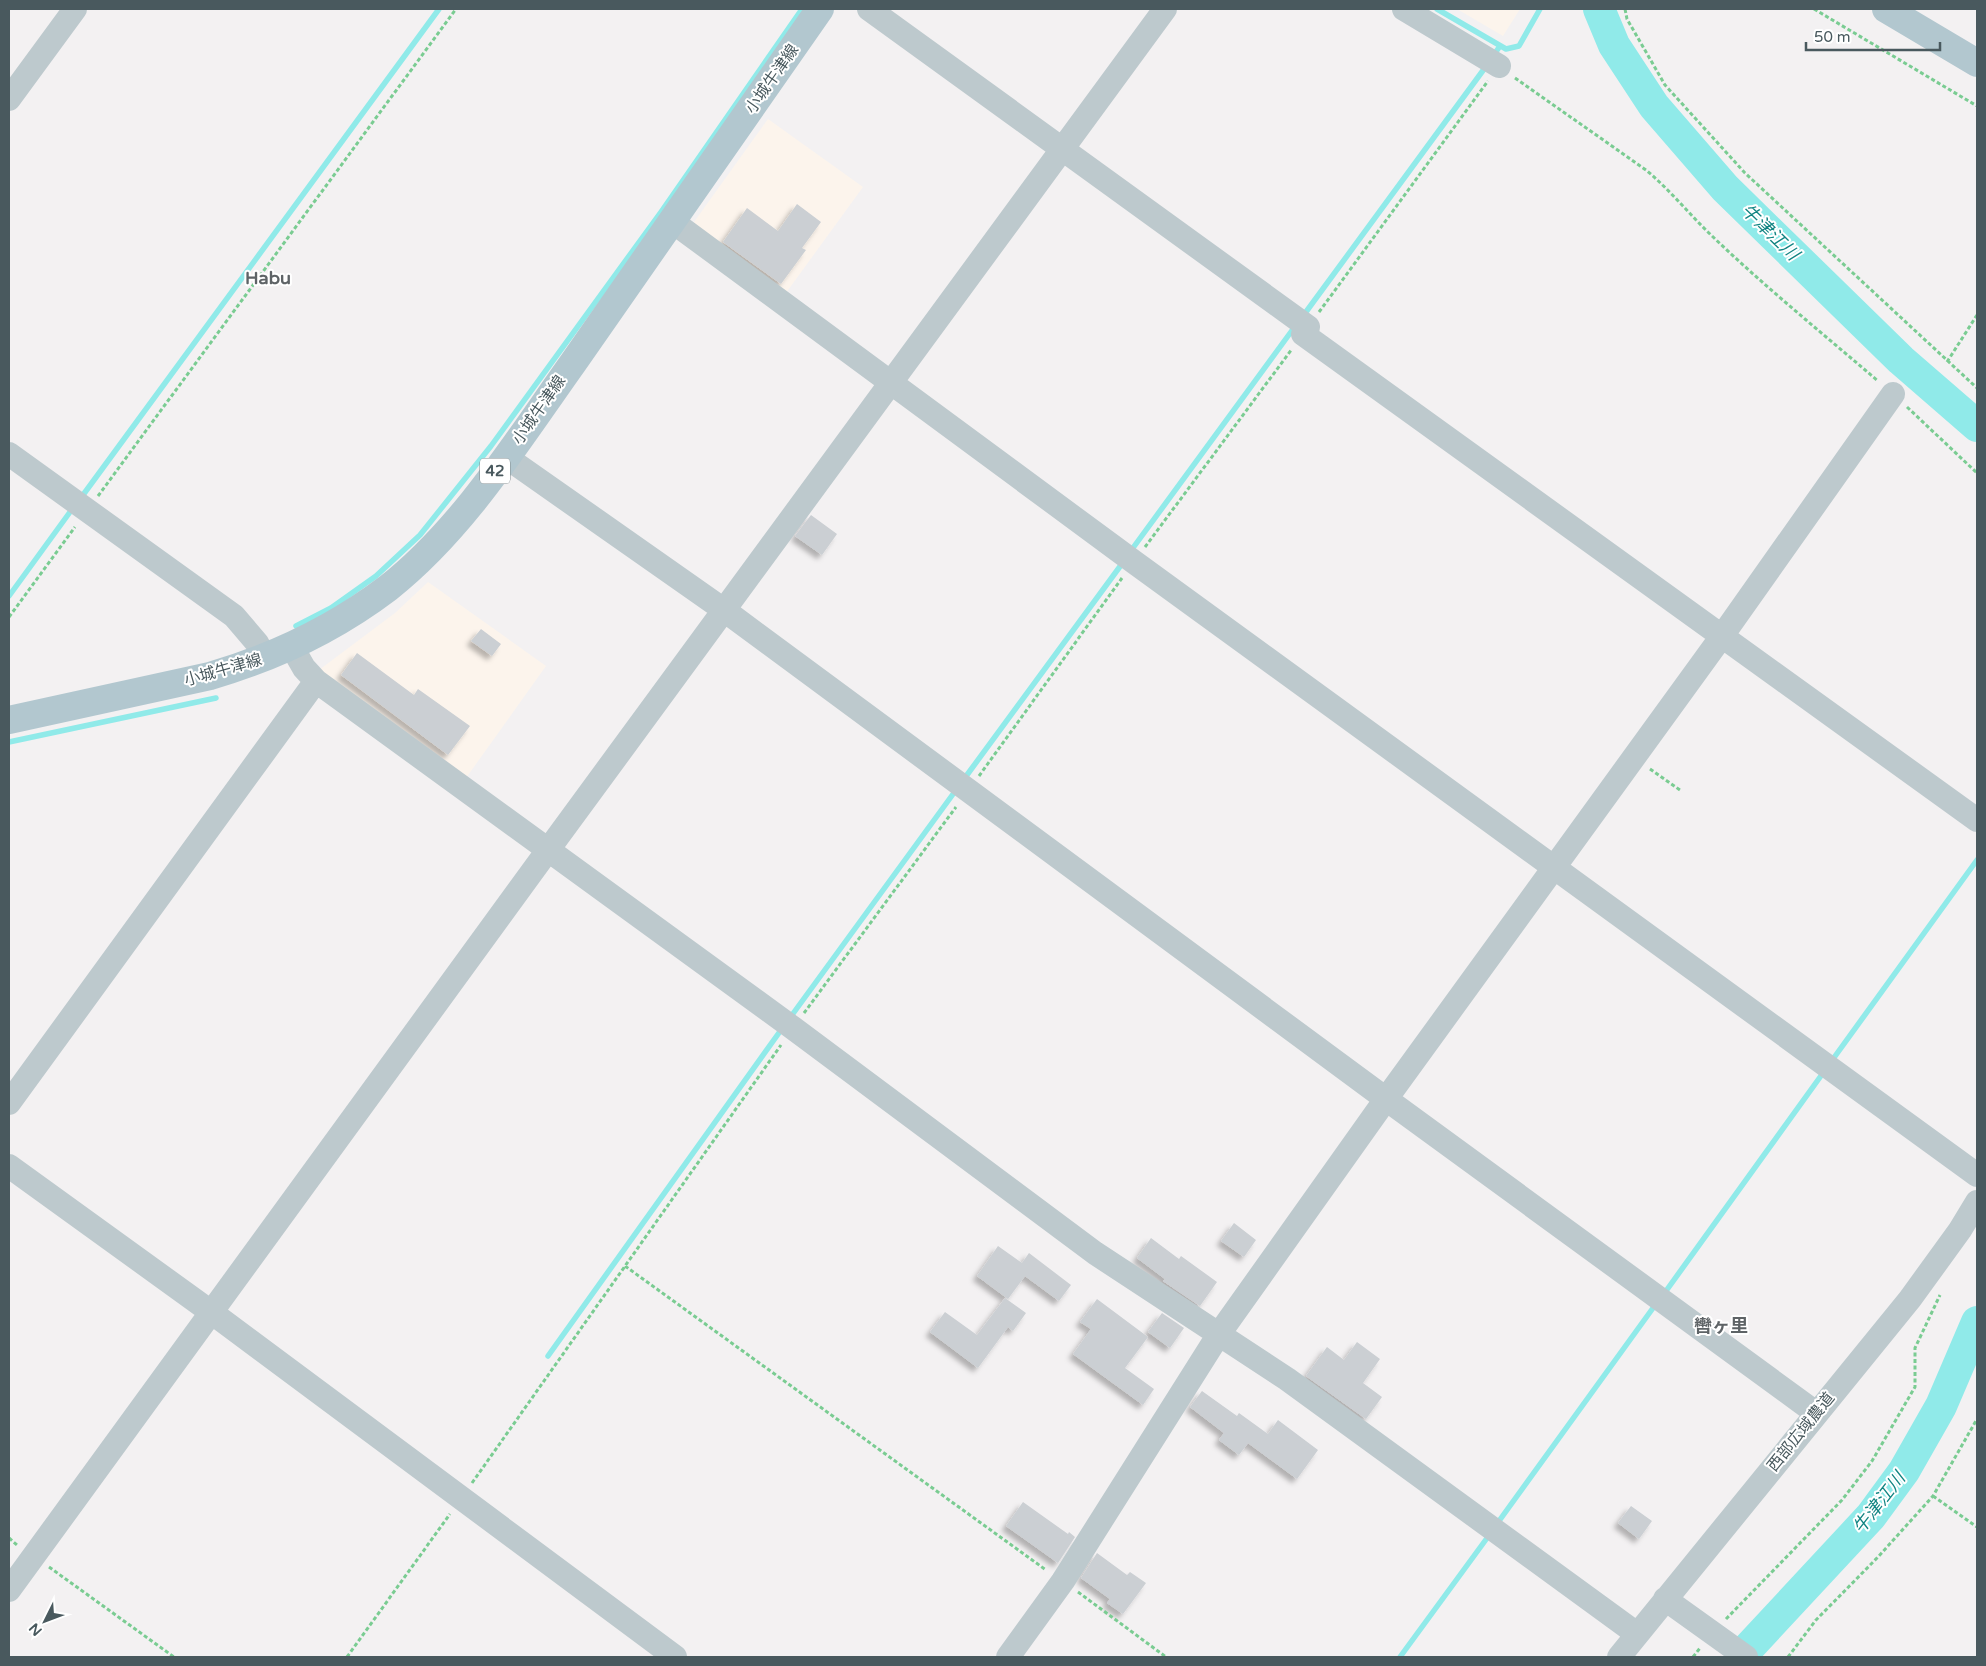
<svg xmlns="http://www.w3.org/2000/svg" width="1986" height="1666" viewBox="0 0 1986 1666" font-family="'Varela Round','Noto Sans JP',sans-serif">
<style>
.commercial{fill:#fcf4ec}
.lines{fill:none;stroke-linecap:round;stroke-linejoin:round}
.stream{stroke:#90eae9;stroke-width:5.5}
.river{stroke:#90eae9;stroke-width:32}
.building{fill:#cbcfd3;filter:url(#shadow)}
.path{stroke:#7acc92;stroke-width:3;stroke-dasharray:4 2.5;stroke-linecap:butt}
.minor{stroke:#bdc9cd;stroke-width:24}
.major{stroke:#b2c7cf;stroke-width:28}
.labels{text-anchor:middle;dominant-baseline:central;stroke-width:4;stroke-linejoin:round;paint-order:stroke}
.shield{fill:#fff;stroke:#808b8e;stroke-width:1}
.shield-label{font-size:15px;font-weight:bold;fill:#49595e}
.street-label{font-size:16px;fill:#49595e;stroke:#fff}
.water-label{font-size:18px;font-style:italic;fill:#118482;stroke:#fff}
.neighbourhood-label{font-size:18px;font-weight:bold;fill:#5e6366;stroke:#fff}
</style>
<defs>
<filter id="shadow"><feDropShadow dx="-4.5" dy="4.5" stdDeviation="2.5" flood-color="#0004"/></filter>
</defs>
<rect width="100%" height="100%" fill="#f3f1f2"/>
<!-- commercial -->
<path class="commercial" d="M1457 9H1520L1503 36Z
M768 119 863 187 783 297 689 229Z
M428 582 546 666 466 778 319 670 395 613Z"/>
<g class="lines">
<!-- stream -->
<path class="stream" d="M1437 9 1506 49 1519 46 1540 9
M1493 56 1500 46
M1303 316 1487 65
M83 495 439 9
M1130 552 1296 325
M9 596 70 512
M296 626 331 608 376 576 420 535 491 446 661 212 802 9
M9 742 216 698
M964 779 1124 561
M792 1015 956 790
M1833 1059 1977 860
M1666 1291 1823 1073
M548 1356 781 1030
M1499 1521 1653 1308
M1400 1657 1490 1534"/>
<!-- river -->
<path class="river" d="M1599 9 1614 45 1654 106 1725 188 1901 360 1977 426
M1740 1657 1871 1516 1904 1471 1941 1406 1977 1322"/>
</g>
<!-- building -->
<path class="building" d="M797 204 821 222 802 248 806 250 781 284 723 242 747 208 778 231Z
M811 515 837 534 822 555 795 536Z
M481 629 501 644 492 656 471 641Z
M357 653 414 695 418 689 470 726 448 755 341 675Z
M1234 1223 1256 1240 1244 1257 1221 1241Z
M1151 1238 1179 1259 1181 1256 1217 1282 1200 1306 1163 1281 1165 1279 1137 1258Z
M998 1246 1022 1263 1029 1253 1071 1285 1059 1301 1025 1276 1008 1299 977 1276Z
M1005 1298 1026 1313 1013 1331 1008 1327 978 1368 930 1332 945 1312 977 1335Z
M1097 1299 1148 1337 1125 1368 1154 1389 1143 1405 1073 1354 1091 1329 1080 1322Z
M1162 1313 1184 1328 1170 1348 1148 1332Z
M1357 1342 1380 1359 1363 1383 1382 1397 1366 1419 1306 1376 1327 1347 1344 1360Z
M1202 1391 1237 1416 1239 1413 1268 1434 1278 1420 1318 1450 1297 1479 1248 1443 1239 1455 1219 1440 1224 1433 1190 1407Z
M1023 1502 1068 1534 1069 1532 1075 1537 1058 1563 1006 1526Z
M1631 1506 1652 1521 1639 1539 1618 1523Z
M1097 1553 1127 1575 1130 1572 1146 1583 1123 1614 1107 1603 1110 1599 1081 1578Z"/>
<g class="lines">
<!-- path -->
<path class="path" d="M1625 9 1627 19 1665 85 1745 173 1977 388
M1814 9 1977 106
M1515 78 1646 170C1670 190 1689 214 1711 235 1764 286 1822 333 1878 381
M1319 312 1488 81
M1947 362 1977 315
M1907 407 1977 473
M98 496 456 9
M1145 547 1292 349
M9 617 75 527
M1650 769 1680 790
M979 776 1122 578
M804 1013 956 807
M625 1266 1046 1570
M472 1483 781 1045
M1933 1496 1977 1527
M9 1538 17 1545
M49 1567 174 1657
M1078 1592 1166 1657
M1726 1619 1842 1500 1872 1461 1915 1387V1348L1940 1295
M347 1657 450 1514
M1693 1657 1700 1648
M1788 1657 1816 1620 1878 1557 1933 1496 1977 1419"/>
<!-- minor -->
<path class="minor" d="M869 9 1308 327
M1404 9 1499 66
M9 99 75 9
M673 222 1134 562 1977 1175
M1303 334 1977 820
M9 454 234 616 257 643 265 658
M506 457 724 610 1386 1099 1816 1413
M292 647 304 668 316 681 793 1028 1095 1253 1287 1379 1637 1634
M9 1103 316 681
M9 1166 211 1312 675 1657
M9 1590 548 850 1165 9
M1665 1599 1746 1657
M1008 1657 1063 1581 1219 1334 1386 1099 1722 636 1893 394
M1619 1657 1910 1299 1960 1230 1977 1202"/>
<!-- major -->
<path class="major" d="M1886 9 1977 63
M9 720 210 676C275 657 334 629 388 588 463 529 518 440 573 363 656 245 738 127 820 9"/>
</g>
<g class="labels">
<!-- shield labels -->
<rect class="shield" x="480" y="458.5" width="30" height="25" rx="4"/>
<g class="shield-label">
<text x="495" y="471">42</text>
</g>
<!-- street labels -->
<g class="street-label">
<text transform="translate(772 79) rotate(-55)">小城牛津線</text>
<text transform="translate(539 410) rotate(-55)">小城牛津線</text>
<text transform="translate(223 670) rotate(-16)">小城牛津線</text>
<text transform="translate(1801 1432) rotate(-51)">西部広域農道</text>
</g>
<!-- water labels -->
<g class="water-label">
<text transform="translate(1770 232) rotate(44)">牛津江川</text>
<text transform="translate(1879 1503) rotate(-52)">牛津江川</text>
</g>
<!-- neighbourhood labels -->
<g class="neighbourhood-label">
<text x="268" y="278">Habu</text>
<text x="1721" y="1326">轡ヶ里</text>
</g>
</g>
<!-- border -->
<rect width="1986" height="1666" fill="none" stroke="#49595e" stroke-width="20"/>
<!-- north arrow -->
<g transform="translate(45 1621) rotate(228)" stroke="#ffffff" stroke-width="4" paint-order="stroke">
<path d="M0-4L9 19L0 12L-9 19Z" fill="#49595e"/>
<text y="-8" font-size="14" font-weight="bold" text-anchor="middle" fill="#49595e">N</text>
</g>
<!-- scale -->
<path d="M1806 42v8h134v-8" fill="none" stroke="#49595e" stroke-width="2.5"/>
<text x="1814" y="42" font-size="15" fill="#49595e" stroke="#ffffff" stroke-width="4" paint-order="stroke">50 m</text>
</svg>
